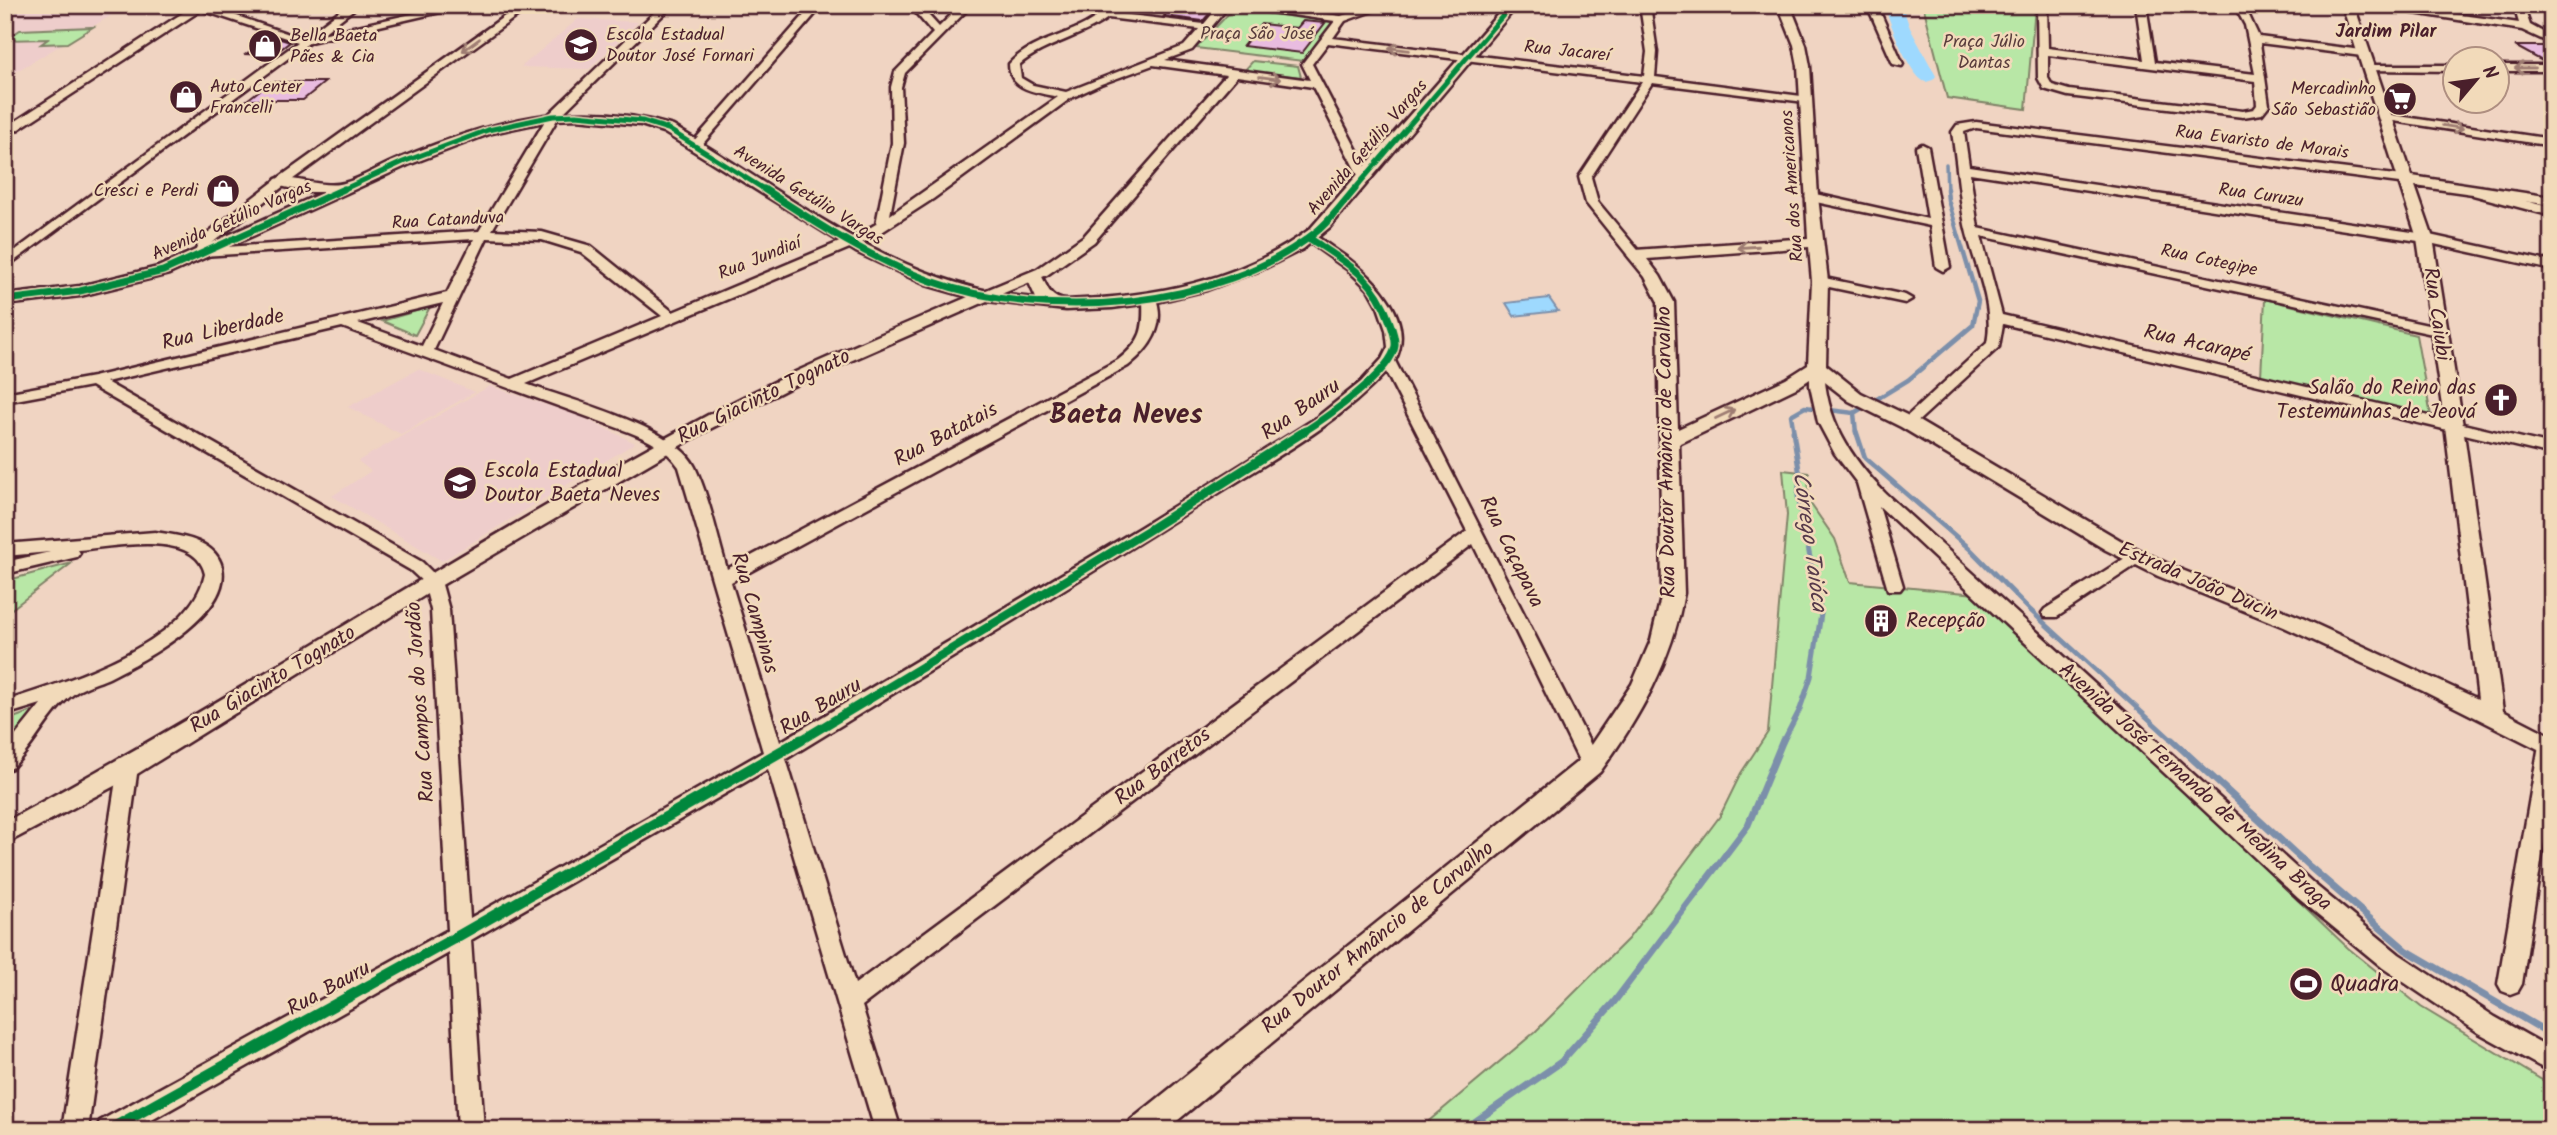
<svg xmlns="http://www.w3.org/2000/svg" width="2557" height="1135" viewBox="0 0 2557 1135" font-family="Kalam,sans-serif">
<style>
.built{fill:#eecdcb}
.green{fill:#b8e7a6;stroke:#818368;stroke-width:2}
.water{fill:#9ed9fe;stroke:#7c8faa;stroke-width:2}
.lines{fill:none;stroke-linecap:round;stroke-linejoin:round}
.stream-far3{stroke:#7c8faa;stroke-width:3.5}
.stream-far2{stroke:#7c8faa;stroke-width:4.5}
.stream-far1{stroke:#7c8faa;stroke-width:5}
.stream{stroke:#7c8faa;stroke-width:7}
.river{fill:#9ed9fe;fill-rule:evenodd}
.building{fill:#e9bce0;stroke:#4a1f2b;stroke-width:2}
.minor-casing{stroke:#4a1f2b;stroke-width:5}
.tertiary-casing{stroke:#4a1f2b;stroke-width:5}
.minor{fill:#f2daba;fill-rule:evenodd}
.tertiary{fill:#f2daba;fill-rule:evenodd}
.cycleway-far3-casing{stroke:#f2daba;stroke-width:8}
.cycleway-far2-casing{stroke:#f2daba;stroke-width:10}
.cycleway-far1-casing{stroke:#f2daba;stroke-width:13}
.cycleway-casing{stroke:#f2daba;stroke-width:16}
.cycleway-far3{stroke:#00873e;stroke-width:5}
.cycleway-far2{stroke:#00873e;stroke-width:7}
.cycleway-far1{stroke:#00873e;stroke-width:9}
.cycleway{stroke:#00873e;stroke-width:11}
.oneway{stroke:#9e7c72}
.labels{text-anchor:middle;dominant-baseline:central;stroke-width:5;stroke-linejoin:round;paint-order:stroke}
.far-park-label{font-size:18px;fill:#5a3d3d;stroke:#f2daba}
.far-poi-label{font-size:18px;fill:#4a1f2b;stroke:#f2daba;text-anchor:start}
.far-street-label{font-size:18px;fill:#4a1f2b;stroke:#f2daba}
.far-neighbourhood-label{font-size:19px;font-weight:bold;fill:#4a1f2b;stroke:#f2daba}
.street-label{font-size:21px;fill:#4a1f2b;stroke:#f2daba}
.poi-label{font-size:21px;fill:#4a1f2b;stroke:#f2daba;text-anchor:start}
.water-label{font-size:23px;font-style:italic;fill:#573b4b;stroke:#f2daba}
.near-poi-label{font-size:24px;fill:#4a1f2b;stroke:#f2daba;text-anchor:start}
.district-label{font-size:28px;font-weight:bold;fill:#4a1f2b;stroke:#f2daba}
</style>
<rect width="100%" height="100%" fill="#f0d4c2"/>
<filter id="ink" filterUnits="userSpaceOnUse"><feTurbulence type="fractalNoise" baseFrequency=".0143" numOctaves="2"/><feDisplacementMap in="SourceGraphic" scale="14" xChannelSelector="R" yChannelSelector="G"/><feConvolveMatrix kernelMatrix="1 2 1 2 8 2 1 2 1" color-interpolation-filters="sRGB"/></filter>
<g filter="url(#ink)">
<!-- built -->
<path class="built" d="M5 5H129L5 78Z
M578 19 638 22 589 69 521 67Z
M418 369 475 392 401 434 348 407Z
M490 386 582 417 635 443 442 561 332 496 371 471 358 461Z"/>
<!-- green -->
<path class="green" d="M1295 5H1377L1340 17 1289 11Z
M1923 5 2035 7 2026 109 1947 98Z
M1233 9 1334 22 1303 61 1196 48Z
M93 27 67 43 41 44 48 39 5 40 20 30Z
M1253 61 1298 66 1301 77 1244 71Z
M2265 299 2416 335 2431 416 2261 376Z
M430 307 415 335 382 321Z
M1783 470 1809 473 1808 500 1835 539 1850 582 1976 594 2348 948 2421 1007 2552 1086V1130H1418L1535 1032 1628 939 1720 816 1741 773 1768 732 1787 515Z
M72 563 13 608 5 614V581Z
M38 709 5 751V721Z"/>
<!-- water -->
<path class="water" d="M1549 298 1558 311 1514 316 1506 303Z"/>
<g class="lines">
<!-- stream-far3 -->
<path class="stream-far3" d="M1946 164 1947 191"/>
<!-- stream-far2 -->
<path class="stream-far2" d="M1854 413 1856 433
M1794 433 1791 415 1805 407 1854 413 1908 380 1973 325 1978 301 1948 200 1947 189"/>
<!-- stream-far1 -->
<path class="stream-far1" d="M1856 431 1865 458 1969 548 2029 609 2174 742
M1783 742 1800 709 1811 677 1821 614 1798 496 1800 476 1793 431"/>
<!-- stream -->
<path class="stream" d="M2172 740 2310 867 2406 950 2552 1035
M1463 1130 1561 1062 1614 1002 1748 825 1783 740"/>
<!-- river -->
<path class="river" d="M1884 5H1902L1910 28 1936 76 1933 80 1926 82C1910 78 1890 22 1884 5Z"/>
</g>
<!-- building -->
<path class="building" d="M1174 5H1201L1215 7 1203 21 1164 16Z
M1303 21 1325 23 1302 53 1243 46 1261 24 1297 28Z
M271 36 290 42 273 55 246 54Z
M2515 46H2552V62H2544Z
M270 82H325L303 100H247Z"/>
<g class="lines">
<!-- minor casing -->
<g class="minor-casing">
<path id="minor" d="M197 5H205L289 34 305 37 347 5H359L322 34 452 5H471L310 42 5 268V258L298 42 198 9Z
M520 5H532L285 185 212 243 210 248 479 231 549 114 662 5H673L558 118 492 230 542 232 591 246 673 312 861 233 876 224 892 143 891 87 895 72 933 33 909 5H919L939 27 961 5H972L905 73 901 87 904 143 890 215 1058 97C1037 92 1009 91 1009 64 1036 34 1083 37 1109 5H1119L1113 13 1204 24 1220 5H1258L1341 16 1374 5H1389L1345 21 1333 38 1644 76 1647 52 1640 5H1650L1657 52 1655 77 1809 97 1810 99 1805 102 1652 83 1591 177 1598 202 1642 255 1635 259 1630 258 1586 203 1579 177 1642 82 1328 43 1312 64 1371 177 1369 180 1359 177 1313 87 1237 76 1094 242 1047 275 989 299H979V293L1037 269 1084 236 1226 75 1153 65 1101 84 1071 98 933 199 871 239 526 384C567 399 677 427 695 467 710 499 717 536 727 569L1118 360C1143 340 1144 330 1143 299L1150 295 1155 296C1167 325 1150 349 1128 366L731 582 780 742 1141 527 1316 418 1361 382 1382 359 1388 347 1386 330 1378 307 1368 289 1348 270 1303 238 1304 235C1315 233 1324 242 1333 248 1368 271 1418 315 1395 361L1601 765 1598 771 1591 773 1584 771 1473 544 862 1006 901 1130H875L768 769 471 940 484 1130H458L449 953 134 1130H96L100 1121 448 930 431 610 424 583 410 570 91 386 5 402V393L93 377 447 293 474 239 202 256 195 252 201 238 277 179ZM1229 6 1335 21 1302 64 1310 80 1165 60 1192 50ZM1108 18 1199 29 1184 46 1066 92 1033 85 1021 78 1019 65C1045 43 1081 38 1108 18ZM487 238 542 240 581 252 662 316 512 379 434 350ZM443 303 422 346 358 323ZM342 327 629 432C649 440 667 449 679 467L763 752 470 918 449 610 441 581 422 562 106 382ZM1386 372 1467 531 855 984 786 759C924 674 1064 591 1201 504 1264 464 1335 428 1386 372Z
M813 5H823L700 147H692V143Z
M1867 5H1877L1903 64 1902 66 1893 64Z
M2037 5H2047L2048 48 2144 60 2136 5H2146L2155 62 2255 74 2245 25 2234 5H2244L2259 37 2362 50 2367 53 2362 56 2260 43 2269 105 2262 114 2243 117 2068 96 2044 89 2038 78ZM2048 55 2255 81 2257 105 2254 109 2243 111 2069 90 2052 85 2048 78Z
M2363 5H2391L2519 23 2514 6 2531 5 2524 8 2530 25 2552 37V44L2522 30Z
M2368 65H2456V71L2364 70 2363 68Z
M2498 65H2552V71H2498Z
M2385 114 2552 139V146L2381 119V115Z
M1976 122 2411 177 2413 180 2407 184 1976 128 1964 132 1969 166 2425 234 2552 262V270L2425 242 1970 173 1978 228 2437 327 2444 331 2437 335 1981 236 2002 315 2552 445V455L2003 324 1999 347 1913 426H1903L1900 423 1903 420 1987 343C1995 303 1973 263 1965 225 1959 194 1957 163 1952 132L1957 125Z
M1922 144 1928 147 1950 267 1943 271 1936 267 1930 226 1811 201 1805 197 1811 193 1928 219 1916 147Z
M2477 188 2552 208V216L2473 195V189Z
M1820 277 1905 295 1912 299 1905 303 1815 284V278Z
M1817 363 1824 367C1825 419 1850 457 1885 493L2314 884 2399 954 2495 1017 2552 1049V1073L2479 1033 2383 968 2298 898 1879 506 1903 586 1900 590H1888L1857 483 1835 454 1818 422 1810 386V367Z
M155 532C179 536 215 539 222 567 232 614 143 661 109 678 98 683 85 686 75 693 52 709 38 739 20 759L12 768 5 770V749L41 704 5 715V701C65 682 190 644 205 574 196 529 111 547 78 550L80 553 77 557 5 574V562L50 552 5 556V544Z
M2136 551 2142 553 2145 557 2142 561 2057 617H2045L2042 613 2045 609Z
M2549 737 2552 738V791L2522 984 2518 991 2510 994 2502 991 2498 984 2539 745 2542 740Z
M128 759 135 761 138 767 88 1130H62L118 767 121 761Z"/>
</g>
<!-- tertiary casing -->
<g class="tertiary-casing">
<path id="tertiary" d="M195 5H209L5 138V128Z
M1506 5H1518L1330 227 1303 249 1261 270 1207 290 1157 302 1112 308 1066 310 987 301 791 387 702 433 440 586 137 774 5 844V822C237 697 457 551 688 426 778 376 874 338 968 297L926 285 856 252 663 132 641 125 576 119 553 120 492 133 408 165 169 274 80 296 5 305V295L80 286 158 267 324 192H306L276 185 274 182 276 179C291 175 324 189 344 183 363 178 380 166 398 159 491 121 573 96 673 126 789 193 897 288 1036 298L1026 276 1034 271 1040 273C1047 285 1049 299 1066 300 1152 297 1240 282 1310 229Z
M1778 5H1790L1806 45 1810 66 1818 197 1828 281 1826 365 1861 393 1915 419 2120 540 2172 566 2300 617 2478 699 2445 426 2417 238 2342 5H2354L2412 176 2552 197V205L2415 186 2433 238 2463 426 2503 711 2552 736V756L2423 691 2284 627 2158 576 2106 550 1901 427 1849 401 1816 375 1798 387 1679 444 1684 593C1672 661 1640 717 1600 772L1166 1130H1127L1131 1120 1582 758 1632 684 1651 640 1662 593 1658 302 1645 277 1627 255 1635 250 1808 238 1798 66 1794 45ZM1809 247 1812 281 1808 365 1786 379 1678 429 1674 302 1660 276 1647 259Z"/>
</g>
<!-- minor -->
<use href="#minor" class="minor"/>
<!-- tertiary -->
<use href="#tertiary" class="tertiary"/>
<!-- cycleway-far3 casing -->
<g class="cycleway-far3-casing">
<path id="cycleway-far3" d="M340 191 403 162 488 130 553 116 576 115 642 121 668 129 767 191
M1353 191 1512 5"/>
</g>
<!-- cycleway-far2 casing -->
<g class="cycleway-far2-casing">
<path id="cycleway-far2" d="M764 189C817 224 871 259 931 281 1045 322 1219 310 1316 232 1331 220 1342 204 1355 189
M5 300 80 291 163 271 344 189
M1302 433C1324 419 1392 372 1395 346 1396 338 1392 328 1389 320 1375 277 1345 262 1309 238"/>
</g>
<!-- cycleway-far1 casing -->
<g class="cycleway-far1-casing">
<path id="cycleway-far1" d="M798 742 1147 531 1305 431"/>
</g>
<!-- cycleway casing -->
<g class="cycleway-casing">
<path id="cycleway" d="M109 1130 460 935 801 740"/>
</g>
<!-- cycleway-far3 -->
<use href="#cycleway-far3" class="cycleway-far3"/>
<!-- cycleway-far2 -->
<use href="#cycleway-far2" class="cycleway-far2"/>
<!-- cycleway-far1 -->
<use href="#cycleway-far1" class="cycleway-far1"/>
<!-- cycleway -->
<use href="#cycleway" class="cycleway"/>
</g>
<!-- one-way arrows -->
<defs><path id="oneway-shaft" d="M-6 0H5M1.5-3L5.5 0L1.5 3" fill="none" stroke-width="1.6" stroke-linecap="round" stroke-linejoin="round" transform="scale(1.75)"/></defs>
<g class="oneway">
<use href="#oneway-shaft" transform="translate(471 45) rotate(144)"/>
<use href="#oneway-shaft" transform="translate(1399 49) rotate(-173)"/>
<use href="#oneway-shaft" transform="translate(2525 68) rotate(180)"/>
<use href="#oneway-shaft" transform="translate(1270 78) rotate(7)"/>
<use href="#oneway-shaft" transform="translate(2453 127) rotate(9)"/>
<use href="#oneway-shaft" transform="translate(1748 247) rotate(176)"/>
<use href="#oneway-shaft" transform="translate(1725 414) rotate(-25)"/>
</g>
</g>
<!-- icons -->
<defs>
<g id="school-disc" transform="scale(1.75)"><circle r="9.5" fill="#4a1f2b" stroke="#f2daba"/><path d="M0-5L7-2L0 1L-7-2ZM-4 1L0 2.5L4 1V4Q0 6-4 4Z" fill="#fff"/></g>
<g id="shop-disc" transform="scale(1.75)"><circle r="9.5" fill="#4a1f2b" stroke="#f2daba"/><path d="M-5-2.5h2.3a2.7 3.5 0 0 1 5.4 0H5L5.5 6h-11ZM-1.5-2.5h3a1.5 2.3 0 0 0-3 0Z" fill="#fff"/></g>
<g id="supermarket-disc" transform="scale(1.75)"><circle r="9.5" fill="#4a1f2b" stroke="#f2daba"/><path d="M-6-5.5h2.5l.6 2H6L4.5 2H-2.5L-4.4-4H-6ZM-1.5 3.2a1.3 1.3 0 1 0 .1 0ZM3 3.2a1.3 1.3 0 1 0 .1 0Z" fill="#fff"/></g>
<g id="church-disc" transform="scale(1.75)"><circle r="9.5" fill="#4a1f2b" stroke="#f2daba"/><path d="M-1.2-6h2.4v3.5h3.3v2.4h-3.3V6h-2.4V-.1h-3.3v-2.4h3.3Z" fill="#fff"/></g>
<g id="building-disc" transform="scale(1.75)"><circle r="9.5" fill="#4a1f2b" stroke="#f2daba"/><path d="M-4-6H4V6H1V3H-1V6H-4ZM-2.5-4.3h1.7v1.8h-1.7ZM.8-4.3h1.7v1.8H.8ZM-2.5-1h1.7V.8h-1.7ZM.8-1h1.7V.8H.8Z" fill="#fff"/></g>
<g id="stadium-disc" transform="scale(1.75)"><circle r="9.5" fill="#4a1f2b" stroke="#f2daba"/><path d="M0-5a6.5 5 0 1 0 0 10a6.5 5 0 1 0 0-10ZM-3.5-1.8h7v3.6h-7Z" fill="#fff"/></g>
</defs>
<g fill-rule="evenodd">
<use href="#school-disc" x="581" y="45"/>
<use href="#shop-disc" x="265" y="46"/>
<use href="#shop-disc" x="186" y="97"/>
<use href="#supermarket-disc" x="2400" y="99"/>
<use href="#shop-disc" x="223" y="191"/>
<use href="#church-disc" x="2501" y="400"/>
<use href="#school-disc" x="460" y="483"/>
<use href="#building-disc" x="1881" y="621"/>
<use href="#stadium-disc" x="2306" y="984"/>
</g>
<g class="labels">
<!-- far-park labels -->
<g class="far-park-label">
<text x="1257" y="34">Praça São José</text>
<text x="1984" y="42">Praça Júlio<tspan x="1984" dy="21">Dantas</tspan></text>
</g>
<!-- far-poi labels -->
<g class="far-poi-label">
<text x="606" y="35">Escola Estadual<tspan x="606" dy="21">Doutor José Fornari</tspan></text>
<text x="290" y="36">Bella Baeta<tspan x="290" dy="21">Pães &amp; Cia</tspan></text>
<text x="210" y="87">Auto Center<tspan x="210" dy="21">Francelli</tspan></text>
<text x="2376" y="89" text-anchor="end">Mercadinho<tspan x="2376" dy="21">São Sebastião</tspan></text>
<text x="198" y="191" text-anchor="end">Cresci e Perdi</text>
</g>
<!-- far-street labels -->
<g class="far-street-label">
<text transform="translate(1567 52) rotate(6)">Rua Jacareí</text>
<text transform="translate(2262 143) rotate(7)">Rua Evaristo de Morais</text>
<text transform="translate(1368 148) rotate(-49)">Avenida Getúlio Vargas</text>
<text transform="translate(1793 186) rotate(-94)">Rua dos Americanos</text>
<text transform="translate(808 196) rotate(32)">Avenida Getúlio Vargas</text>
<text transform="translate(2261 196) rotate(8)">Rua Curuzu</text>
<text transform="translate(232 221) rotate(-24)">Avenida Getúlio Vargas</text>
<text transform="translate(448 221) rotate(-3)">Rua Catanduva</text>
<text transform="translate(760 259) rotate(-22)">Rua Jundiaí</text>
<text transform="translate(2209 261) rotate(12)">Rua Cotegipe</text>
</g>
<!-- far-neighbourhood labels -->
<g class="far-neighbourhood-label">
<text x="2386" y="32">Jardim Pilar</text>
</g>
<!-- street labels -->
<g class="street-label">
<text transform="translate(2436 314) rotate(82)">Rua Caiubi</text>
<text transform="translate(223 330) rotate(-13)">Rua Liberdade</text>
<text transform="translate(2197 344) rotate(13)">Rua Acarapé</text>
<text transform="translate(764 397) rotate(-26)">Rua Giacinto Tognato</text>
<text transform="translate(1301 410) rotate(-35)">Rua Bauru</text>
<text transform="translate(946 435) rotate(-28)">Rua Batatais</text>
<text transform="translate(1667 452) rotate(-91)">Rua Doutor Amâncio de Carvalho</text>
<text transform="translate(1511 552) rotate(64)">Rua Caçapava</text>
<text transform="translate(2198 582) rotate(23)">Estrada João Ducin</text>
<text transform="translate(754 613) rotate(74)">Rua Campinas</text>
<text transform="translate(273 680) rotate(-31)">Rua Giacinto Tognato</text>
<text transform="translate(421 702) rotate(-94)">Rua Campos do Jordão</text>
<text transform="translate(821 707) rotate(-31)">Rua Bauru</text>
<text transform="translate(1163 767) rotate(-37)">Rua Barretos</text>
<text transform="translate(2195 787) rotate(42)">Avenida José Fernando de Medina Braga</text>
<text transform="translate(1378 938) rotate(-39)">Rua Doutor Amâncio de Carvalho</text>
<text transform="translate(329 989) rotate(-29)">Rua Bauru</text>
</g>
<!-- poi labels -->
<g class="poi-label">
<text x="2476" y="388" text-anchor="end">Salão do Reino das<tspan x="2476" dy="24">Testemunhas de Jeová</tspan></text>
<text x="484" y="471">Escola Estadual<tspan x="484" dy="24">Doutor Baeta Neves</tspan></text>
<text x="1906" y="621">Recepção</text>
</g>
<!-- water labels -->
<g class="water-label">
<text transform="translate(1809 542) rotate(82)">Córrego Taióca</text>
</g>
<!-- near-poi labels -->
<g class="near-poi-label">
<text x="2330" y="984">Quadra</text>
</g>
<!-- district labels -->
<g class="district-label">
<text x="1126" y="415">Baeta Neves</text>
</g>
</g>
<!-- margin -->
<rect width="2557" height="1135" fill="none" stroke="#f2daba" stroke-width="28"/>
<rect x="14" y="14" width="2529" height="1107" fill="none" stroke="#4a1f2b" stroke-width="2.5" filter="url(#ink)"/>
<!-- north arrow -->
<g transform="translate(2476 80) rotate(61)"><circle r="33" fill="#f2daba" stroke="#af8f81" stroke-width="2"/>
<path d="M0-5L12 26L0 18L-12 26Z" fill="#4a1f2b"/>
<text y="-10" font-size="19" font-weight="bold" text-anchor="middle" fill="#4a1f2b">N</text>
</g>
</svg>
